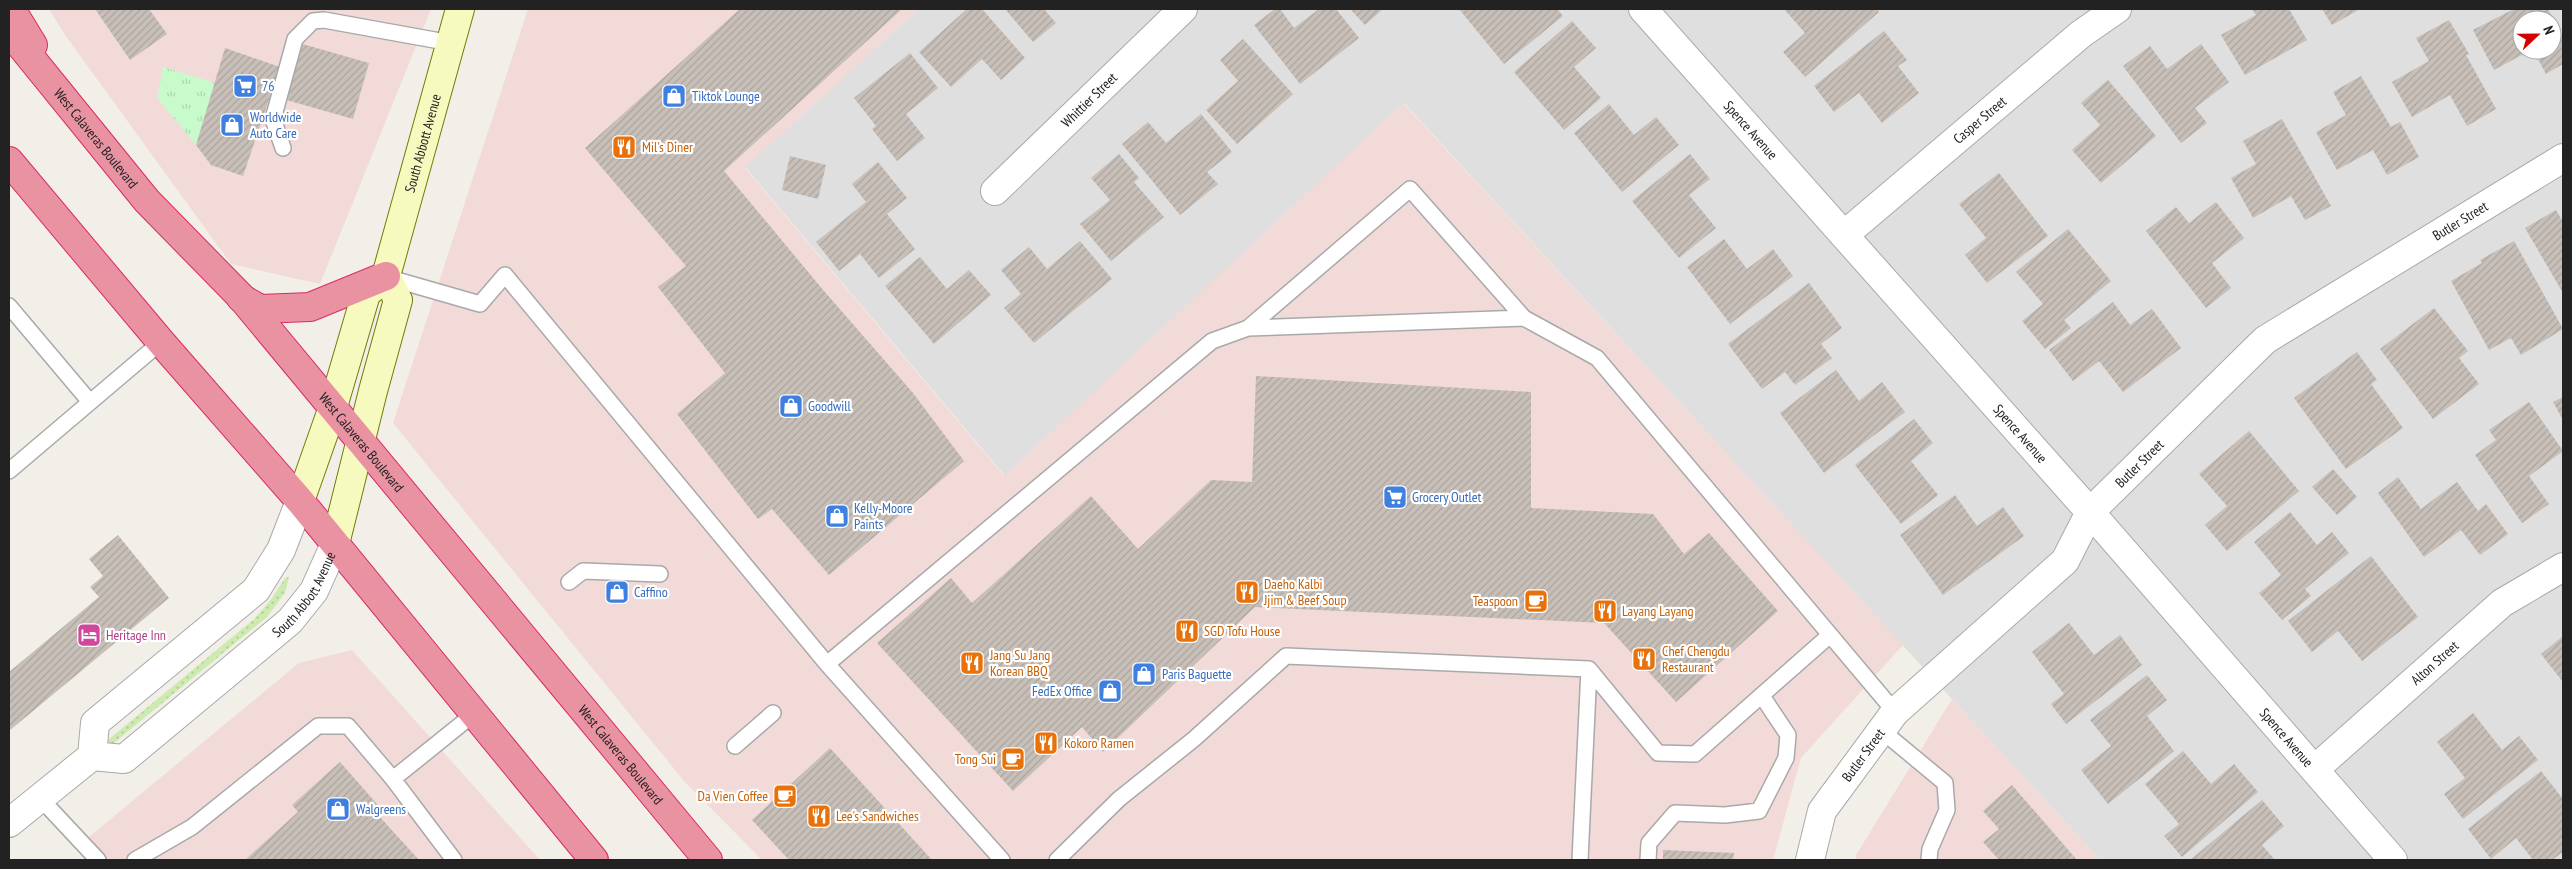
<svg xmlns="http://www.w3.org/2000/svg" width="2572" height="869" viewBox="0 0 2572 869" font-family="'PT Sans Narrow',sans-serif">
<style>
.residential{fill:#e0dfdf;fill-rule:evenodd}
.commercial{fill:#f2dad9}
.grass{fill:url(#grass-dots)}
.park{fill:url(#park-tufts)}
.building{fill:url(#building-hatch)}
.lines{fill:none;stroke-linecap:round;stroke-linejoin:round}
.lane-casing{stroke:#a9a9a9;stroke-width:18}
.street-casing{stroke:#a9a9a9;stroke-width:30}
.secondary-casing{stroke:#707d05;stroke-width:30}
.highway-casing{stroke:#dc2a67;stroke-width:30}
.lane{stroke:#fff;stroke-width:15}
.street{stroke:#fff;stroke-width:28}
.secondary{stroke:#f7fabf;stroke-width:28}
.highway{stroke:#e892a2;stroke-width:28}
.labels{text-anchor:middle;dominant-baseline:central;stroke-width:4.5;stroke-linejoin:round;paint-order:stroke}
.shop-label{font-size:14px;fill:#366cbe;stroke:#fff;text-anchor:start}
.street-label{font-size:14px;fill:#222;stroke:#fff}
.food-label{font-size:14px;fill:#c56008;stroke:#fff;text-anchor:start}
.hotel-label{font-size:14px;fill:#b23c85;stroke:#fff;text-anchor:start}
</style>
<defs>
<pattern id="grass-dots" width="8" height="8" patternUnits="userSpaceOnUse" patternTransform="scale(1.25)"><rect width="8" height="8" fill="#cdebb0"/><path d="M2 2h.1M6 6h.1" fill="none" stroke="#b0c997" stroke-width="1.8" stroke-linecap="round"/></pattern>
<pattern id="park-tufts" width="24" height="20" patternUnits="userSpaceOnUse" patternTransform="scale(1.25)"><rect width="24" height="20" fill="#c8facc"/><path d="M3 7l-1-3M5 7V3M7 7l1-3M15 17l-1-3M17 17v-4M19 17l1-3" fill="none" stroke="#acd6af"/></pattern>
<pattern id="building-hatch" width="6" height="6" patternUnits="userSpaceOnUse" patternTransform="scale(1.25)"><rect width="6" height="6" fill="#c7bfb8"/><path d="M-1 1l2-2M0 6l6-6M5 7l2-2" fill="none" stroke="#aba49e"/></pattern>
</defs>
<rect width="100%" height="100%" fill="#f2efe9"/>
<!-- residential -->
<path class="residential" d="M918 9H2563V860H2100L1404 103 1005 476 745 167ZM2522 20H2552V50H2522Z"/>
<!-- commercial -->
<path class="commercial" d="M49 9H431L320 284 231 264 65 35Z
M528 9H918L745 168 1004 476 1403 103 1903 645 1801 758 1773 860H762L684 781 393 423Z
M352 650 540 860H90L78 846 299 663Z
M1952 699 2100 860H1856V855Z"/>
<!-- grass -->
<path class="grass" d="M289 577 285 593 267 617 109 747 103 744 254 619 270 601 285 578Z"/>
<!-- park -->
<path class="park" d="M163 67 215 83 196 145 157 98Z"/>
<!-- building -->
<path class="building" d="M95 9H149L167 34 130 60Z
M740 9H902L724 171 824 291 913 393 964 461 829 575 772 509 758 519 677 414 725 373 658 287 686 266 585 148Z
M967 9H982L1025 58 1001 80 982 59 951 87 919 52Z
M1005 9H1044L1056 23 1033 42Z
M1275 9H1280L1294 28 1319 9H1336L1359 38 1300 84 1254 25Z
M1350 9H1383L1365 25Z
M1459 9H1557L1563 16 1504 64Z
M1784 9H1877L1879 12 1805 77 1783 52 1805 33Z
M2252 9H2289L2307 40 2245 75 2221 35 2256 15Z
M2322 9H2360L2332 25Z
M2514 9H2548L2563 38V64L2546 74 2533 50H2552V20H2522V50H2531L2494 70 2473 30Z
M2449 20 2469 54 2466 55 2496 109 2467 126 2450 95 2412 117 2392 82 2429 61 2416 38Z
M1572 21 1596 48 1574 67 1601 98 1564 130 1514 72Z
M1884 31 1907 60 1898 66 1919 93 1882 123 1859 93 1834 112 1814 86Z
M1243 39 1293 94 1237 144 1206 110 1238 81 1220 60Z
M299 43 369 63 353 119 283 99Z
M2201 44 2229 82 2195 108 2207 123 2181 143 2123 66 2150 46 2167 69Z
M225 48 280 67 243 176 211 165 196 145Z
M910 53 938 88 906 114 925 138 897 161 872 129 876 126 854 98Z
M2361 76 2391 127 2400 122 2419 157 2387 175 2373 150 2337 170 2316 132 2346 115 2333 92Z
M2108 80 2156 136 2101 183 2072 150 2100 125 2081 103Z
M1609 104 1634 135 1656 117 1679 145 1622 192 1574 133Z
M1201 114 1232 152 1207 172 1218 184 1180 215 1122 144 1148 122 1166 143Z
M2282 119 2331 206 2305 220 2291 196 2253 218 2231 178 2256 164 2243 141Z
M1119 154 1139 178 1134 182 1164 217 1111 261 1080 224 1110 200 1091 178Z
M1690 154 1710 179 1689 195 1716 228 1679 258 1632 201Z
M790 156 826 165 818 199 782 190Z
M878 162 907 198 887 214 915 249 879 278 860 254 839 271 816 242 866 202 852 184Z
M1999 173 2048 236 1987 283 1965 255 1986 238 1959 204Z
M2216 202 2244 238 2212 263 2231 288 2206 308 2146 231 2176 207 2189 223Z
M2556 210 2563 222V293L2525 228Z
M2068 229 2111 281 2064 320 2071 328 2045 349 2022 321 2043 304 2016 272Z
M1724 239 1747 269 1773 249 1793 276 1730 324 1687 267Z
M1080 241 1112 279 1034 343 1004 308 1021 294 1001 270 1029 247 1047 269Z
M2514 241 2563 329 2521 355 2511 338 2489 350 2451 281 2482 263 2480 260Z
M920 257 947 289 969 270 991 295 934 344 885 286Z
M1809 283 1842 328 1821 344 1832 358 1795 385 1785 372 1762 389 1728 344Z
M2113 302 2130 325 2152 309 2181 348 2123 392 2099 361 2073 381 2049 350Z
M2434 308 2468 351 2459 358 2479 384 2433 419 2380 349Z
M2357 352 2377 380 2371 384 2403 428 2346 469 2294 398Z
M1836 370 1859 401 1882 382 1905 412 1824 473 1780 413Z
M1256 376 1531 392V508L1653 514 1684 554 1709 533 1778 611 1676 702 1604 623 1255 607 1103 752 1082 727 1013 791 877 643 951 578 972 603 1091 496 1138 549 1211 480 1252 482Z
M2563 397V420L2553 402Z
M2529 402 2563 451 2529 476 2549 504 2522 523 2475 455 2496 440 2489 430Z
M1914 419 1933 443 1911 461 1938 495 1901 524 1855 465Z
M2249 431 2299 491 2227 551 2205 525 2227 506 2199 474Z
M2333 469 2357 497 2337 515 2312 487Z
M2398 477 2421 509 2457 482 2478 511 2486 504 2508 534 2480 555 2461 530 2424 557 2378 493Z
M1955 495 1977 526 2003 507 2024 536 1943 595 1900 535Z
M2290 512 2317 545 2332 532 2349 553 2305 589 2311 596 2282 620 2259 593 2281 575 2254 542Z
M118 535 169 598 9 731V672L99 597 90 587 103 576 89 559Z
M2371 556 2418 617 2362 661 2338 631 2312 652 2288 621Z
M607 582 628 583 627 602 606 600Z
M2069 623 2094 655 2120 635 2142 665 2066 724 2051 704 2064 694 2032 652Z
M2563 636V682L2541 654Z
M2147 675 2167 700 2147 716 2174 751 2108 804 2081 770 2111 746 2090 720Z
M2473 713 2502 750 2519 736 2538 760 2463 819 2444 794 2465 778 2437 742Z
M830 748 932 860H789L752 820Z
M2183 751 2211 784 2234 764 2258 792 2182 857 2164 836 2179 824 2145 784Z
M340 762 384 812 379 816 419 860H245L298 812 292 805Z
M2541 771 2563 799V852L2552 860H2533L2516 838 2491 859 2468 829Z
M2012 785 2077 860H1999L1983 842 1999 829 1983 811Z
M2262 800 2284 826 2262 845 2275 860H2190Z
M1663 850 1734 853 1733 860H1663Z"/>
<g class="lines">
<!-- lane casing -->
<g class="lane-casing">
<path id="lane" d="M283 148 273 119 295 39 313 21 324 20 451 43
M386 277 480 304 505 275 827 664 1002 860
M9 306 90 402
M1248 328 1524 318
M9 471 161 342
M569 582 583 571 660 574
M827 664 1212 341 1248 328 1410 189 1524 318 1597 358 1895 712
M1881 730 1945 783 1947 810 1930 849 1929 860
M735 746 773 713
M393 779 475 713
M40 798 98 860
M135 860 192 827 318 726H348L393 779 454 860
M1057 860 1119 799 1194 739 1286 656 1589 669 1658 753 1695 754 1830 635
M1580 860 1589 669
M1648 860 1649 843 1675 813 1725 815 1759 811 1786 758 1788 735 1762 696"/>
</g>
<!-- street casing -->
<g class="street-casing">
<g id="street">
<path id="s1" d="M1643 9 2090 512 2393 860"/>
<path id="s2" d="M995 191 1183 9"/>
<path id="s3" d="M1844 235 2081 34 2117 9"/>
<path id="s4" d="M92 756 124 759 290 621 314 591 335 544"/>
<path id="s5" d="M2315 769 2502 603 2563 567"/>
<path d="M9 823 92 756 95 723 256 590 281 550 300 501"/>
<path id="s6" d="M1810 860 1822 811 1895 712 2065 561 2090 512 2265 340 2563 158"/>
</g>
</g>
<!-- secondary casing -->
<g class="secondary-casing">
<g id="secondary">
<path id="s7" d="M300 501 332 410 366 294 386 276 460 9"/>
<path d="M335 544 373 391 398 300 386 276"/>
</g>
</g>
<!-- highway casing -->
<g class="highway-casing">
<g id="highway">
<path d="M11 9 33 45"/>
<path id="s8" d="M9 31 147 201 241 297 708 860"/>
<path d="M9 161 161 342 300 501 594 860"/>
<path d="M241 298 260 309 310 307 386 276"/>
</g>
</g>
<!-- lane -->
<use href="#lane" class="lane"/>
<!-- street -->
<use href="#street" class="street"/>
<!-- secondary -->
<use href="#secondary" class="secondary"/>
<!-- highway -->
<use href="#highway" class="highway"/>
</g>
<!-- icons -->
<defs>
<g id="supermarket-square" transform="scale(1.25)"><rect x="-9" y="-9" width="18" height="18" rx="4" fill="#3f7fe0" stroke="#fff"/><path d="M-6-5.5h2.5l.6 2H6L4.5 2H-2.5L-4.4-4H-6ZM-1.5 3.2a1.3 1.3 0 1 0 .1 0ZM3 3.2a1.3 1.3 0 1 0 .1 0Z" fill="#fff"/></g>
<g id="shop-square" transform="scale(1.25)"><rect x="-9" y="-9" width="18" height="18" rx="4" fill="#3f7fe0" stroke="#fff"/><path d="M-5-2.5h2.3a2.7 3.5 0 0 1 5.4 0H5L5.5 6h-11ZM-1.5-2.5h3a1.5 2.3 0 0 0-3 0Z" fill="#fff"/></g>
<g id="restaurant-square" transform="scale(1.25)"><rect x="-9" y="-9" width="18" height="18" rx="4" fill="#e8710a" stroke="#fff"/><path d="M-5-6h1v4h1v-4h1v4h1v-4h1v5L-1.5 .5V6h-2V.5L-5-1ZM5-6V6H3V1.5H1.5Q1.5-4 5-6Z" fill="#fff"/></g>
<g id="cafe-square" transform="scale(1.25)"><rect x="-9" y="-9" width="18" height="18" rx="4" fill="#e8710a" stroke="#fff"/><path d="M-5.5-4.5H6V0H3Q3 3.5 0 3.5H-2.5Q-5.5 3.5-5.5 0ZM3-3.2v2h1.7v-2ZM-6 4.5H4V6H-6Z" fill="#fff"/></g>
<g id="hotel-square" transform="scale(1.25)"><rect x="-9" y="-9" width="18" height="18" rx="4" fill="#d1479c" stroke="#fff"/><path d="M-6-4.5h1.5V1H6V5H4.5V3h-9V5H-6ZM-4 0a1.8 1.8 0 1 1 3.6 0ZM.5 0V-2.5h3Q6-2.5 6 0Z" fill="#fff"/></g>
</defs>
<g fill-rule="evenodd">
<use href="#supermarket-square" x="245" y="86"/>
<use href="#shop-square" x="674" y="96"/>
<use href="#shop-square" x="232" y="125"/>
<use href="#restaurant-square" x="624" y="147"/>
<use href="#shop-square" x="791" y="406"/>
<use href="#supermarket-square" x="1395" y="497"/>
<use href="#shop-square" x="837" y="516"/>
<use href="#shop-square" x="617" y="592"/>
<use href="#restaurant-square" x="1247" y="592"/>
<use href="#cafe-square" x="1536" y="601"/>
<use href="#restaurant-square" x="1605" y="611"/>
<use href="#restaurant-square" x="1187" y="631"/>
<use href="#hotel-square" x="89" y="635"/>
<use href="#restaurant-square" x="1644" y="659"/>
<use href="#restaurant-square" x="972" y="663"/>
<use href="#shop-square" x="1144" y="674"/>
<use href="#shop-square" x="1110" y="691"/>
<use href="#restaurant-square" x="1046" y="743"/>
<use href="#cafe-square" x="1013" y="759"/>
<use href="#cafe-square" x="785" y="796"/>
<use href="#shop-square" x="338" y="809"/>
<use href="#restaurant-square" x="819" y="816"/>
</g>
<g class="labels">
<!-- shop labels -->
<g class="shop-label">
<text x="262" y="86">76</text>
<text x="692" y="96">Tiktok Lounge</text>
<text x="250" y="117">Worldwide<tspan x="250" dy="16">Auto Care</tspan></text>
<text x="808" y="406">Goodwill</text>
<text x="1412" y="497">Grocery Outlet</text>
<text x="854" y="508">Kelly-Moore<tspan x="854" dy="16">Paints</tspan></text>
<text x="634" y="592">Caffino</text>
<text x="1162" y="674">Paris Baguette</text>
<text x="1092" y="691" text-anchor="end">FedEx Office</text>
<text x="356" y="809">Walgreens</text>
</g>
<!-- street labels -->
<g class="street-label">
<text stroke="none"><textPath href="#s2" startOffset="131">Whittier Street</textPath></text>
<text stroke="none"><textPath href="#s3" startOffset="178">Casper Street</textPath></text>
<text stroke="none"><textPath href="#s1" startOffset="162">Spence Avenue</textPath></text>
<text stroke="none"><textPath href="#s8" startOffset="138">West Calaveras Boulevard</textPath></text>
<text stroke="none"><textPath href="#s7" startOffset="382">South Abbott Avenue</textPath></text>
<text stroke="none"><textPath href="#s6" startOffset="930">Butler Street</textPath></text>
<text stroke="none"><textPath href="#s1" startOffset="568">Spence Avenue</textPath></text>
<text stroke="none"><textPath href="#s8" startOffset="542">West Calaveras Boulevard</textPath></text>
<text stroke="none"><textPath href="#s6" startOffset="525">Butler Street</textPath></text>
<text stroke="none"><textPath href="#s4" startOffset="278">South Abbott Avenue</textPath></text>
<text stroke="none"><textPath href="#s5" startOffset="160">Alton Street</textPath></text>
<text stroke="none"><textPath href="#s1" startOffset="972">Spence Avenue</textPath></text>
<text stroke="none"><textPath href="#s8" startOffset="948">West Calaveras Boulevard</textPath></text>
<text stroke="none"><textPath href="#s6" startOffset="120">Butler Street</textPath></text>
</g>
<!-- food labels -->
<g class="food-label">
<text x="642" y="147">Mil's Diner</text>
<text x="1264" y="584">Daeho Kalbi<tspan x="1264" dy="16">Jjim &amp; Beef Soup</tspan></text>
<text x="1518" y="601" text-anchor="end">Teaspoon</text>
<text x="1622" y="611">Layang Layang</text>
<text x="1204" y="631">SGD Tofu House</text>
<text x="1662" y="651">Chef Chengdu<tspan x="1662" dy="16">Restaurant</tspan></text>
<text x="990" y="655">Jang Su Jang<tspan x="990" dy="16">Korean BBQ</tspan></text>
<text x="1064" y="743">Kokoro Ramen</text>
<text x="996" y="759" text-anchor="end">Tong Sui</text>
<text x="768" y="796" text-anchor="end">Da Vien Coffee</text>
<text x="836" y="816">Lee's Sandwiches</text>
</g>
<!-- hotel labels -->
<g class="hotel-label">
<text x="106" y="635">Heritage Inn</text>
</g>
</g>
<!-- border -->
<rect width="2572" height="869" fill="none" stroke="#222222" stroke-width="20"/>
<!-- north arrow -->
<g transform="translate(2537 35) rotate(68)"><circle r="24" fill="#ffffff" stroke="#a7a7a7"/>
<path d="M0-4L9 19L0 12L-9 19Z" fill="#d40000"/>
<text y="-8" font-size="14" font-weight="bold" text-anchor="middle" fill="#222222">N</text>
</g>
</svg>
